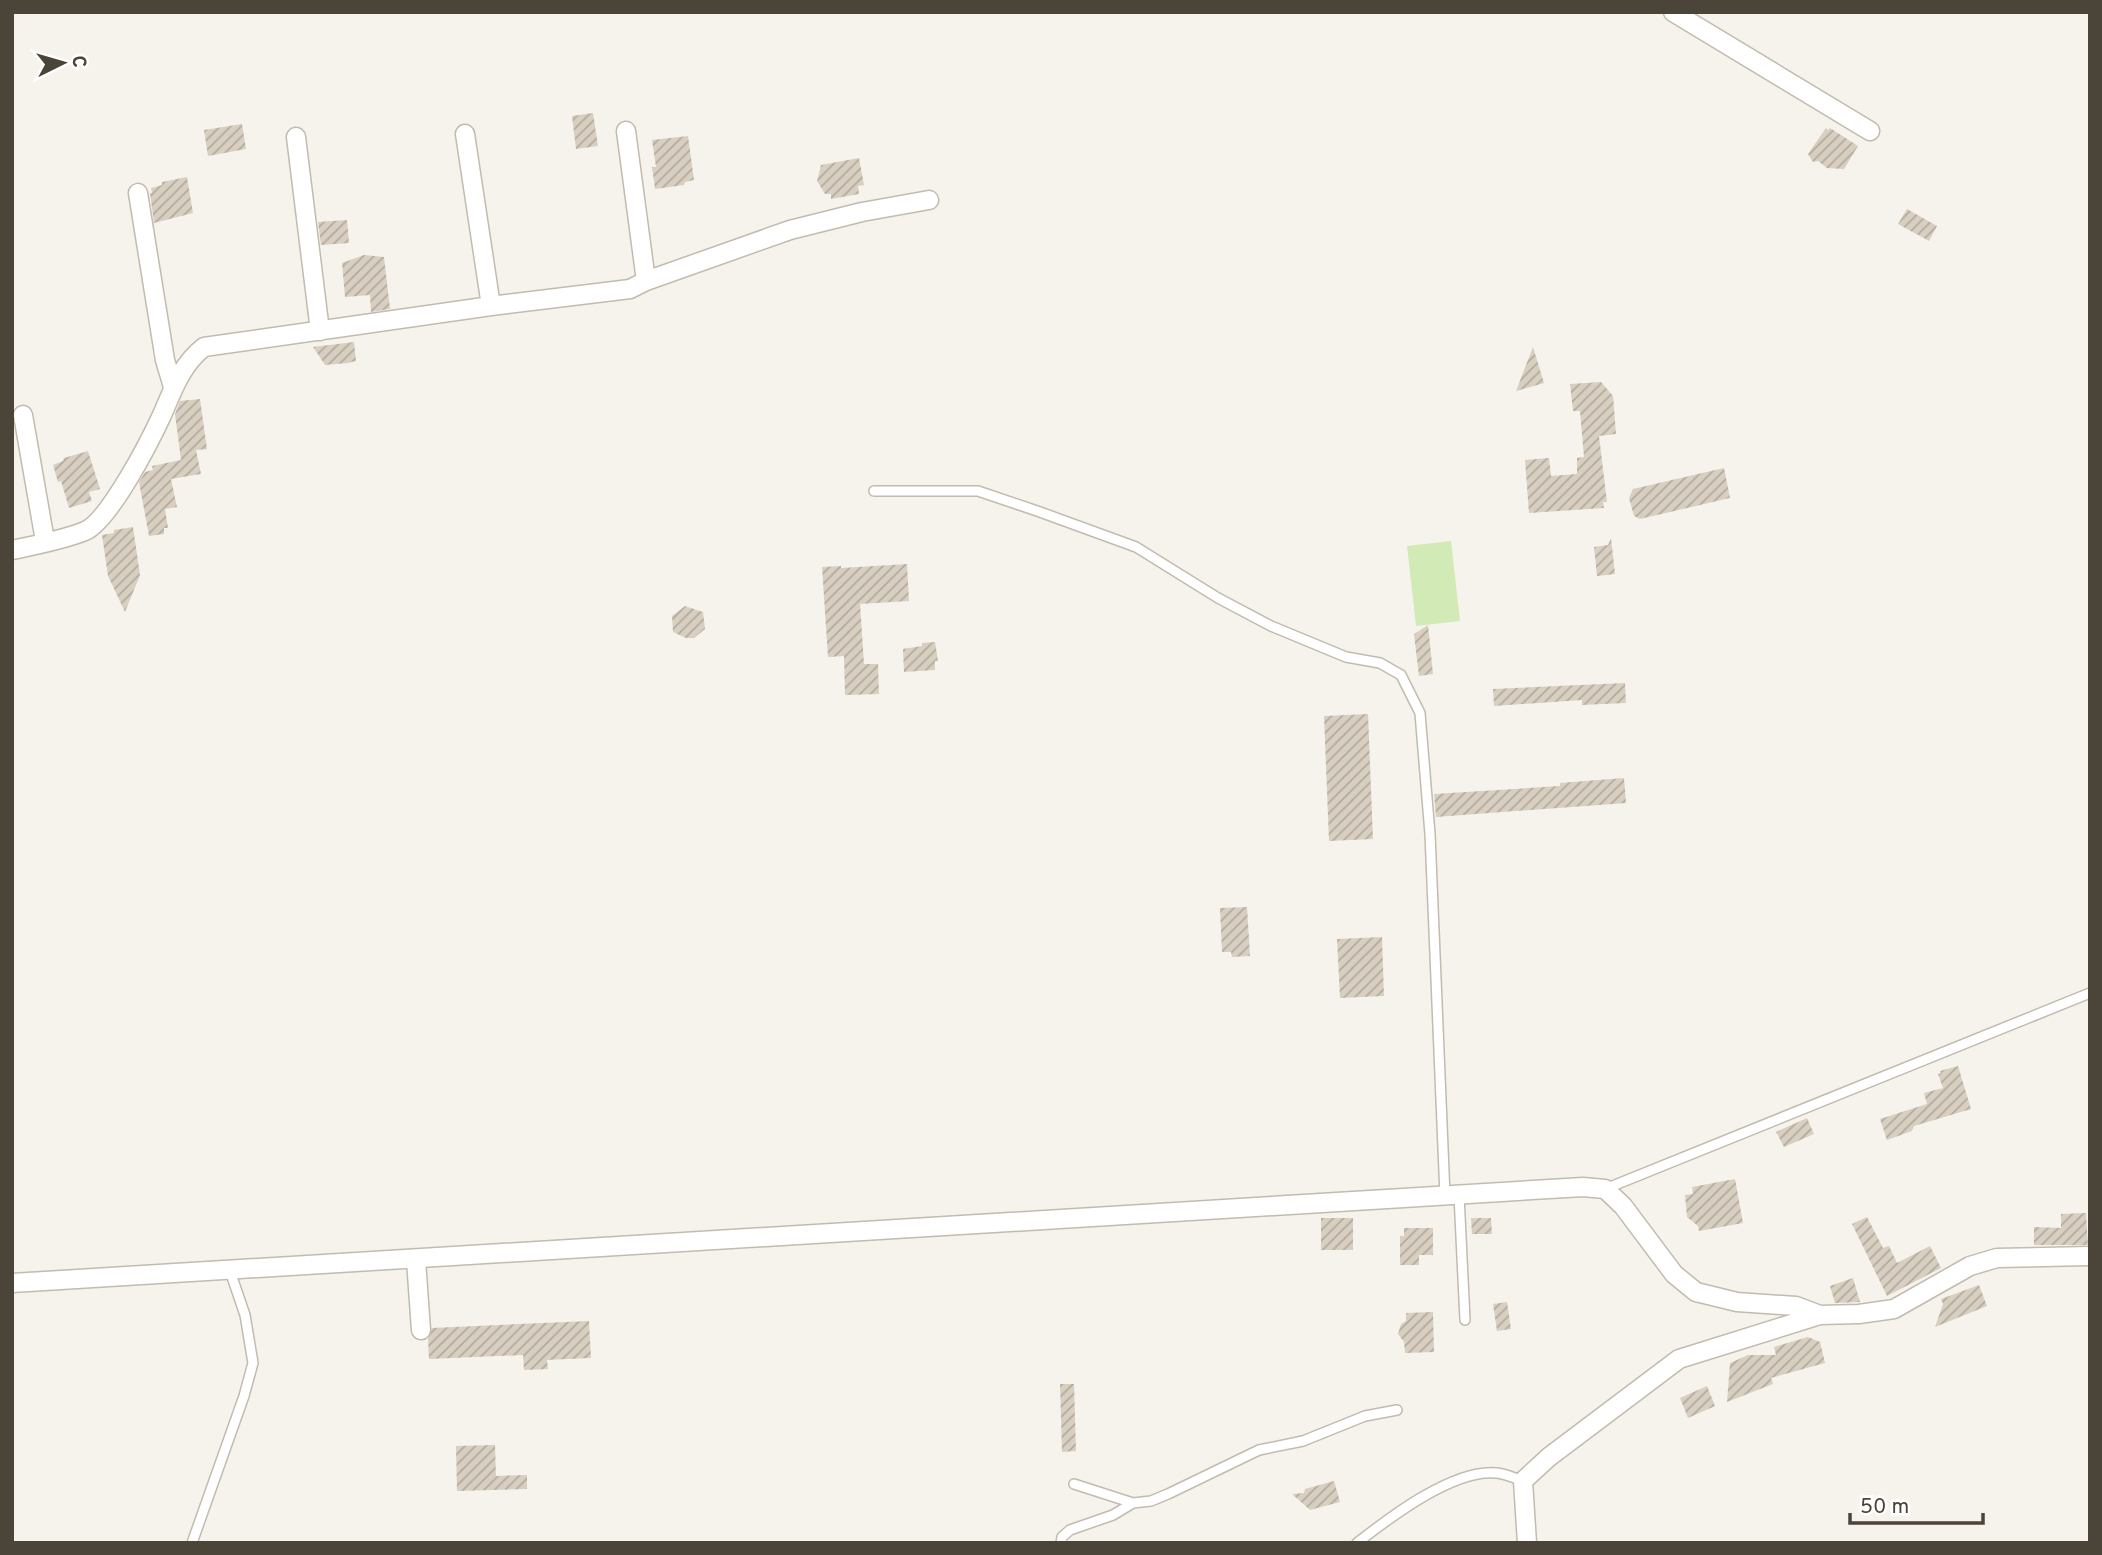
<svg xmlns="http://www.w3.org/2000/svg" width="2102" height="1555" viewBox="0 0 2102 1555" font-family="Overpass,sans-serif">
<style>
.green{fill:#d2eab5}
.building{fill:url(#building-hatch)}
.lines{fill:none;stroke-linecap:round;stroke-linejoin:round}
.service-casing{stroke:#c2bbae;stroke-width:12}
.minor-casing{stroke:#c2bbae;stroke-width:21}
.service{stroke:#fff;stroke-width:9}
.minor{stroke:#fff;stroke-width:18}
</style>
<defs>
<pattern id="building-hatch" width="6" height="6" patternUnits="userSpaceOnUse" patternTransform="scale(1.75)"><rect width="6" height="6" fill="#d8cfc1"/><path d="M-1 1l2-2M0 6l6-6M5 7l2-2" fill="none" stroke="#b1aa9e"/></pattern>
</defs>
<rect width="100%" height="100%" fill="#f6f3ec"/>
<!-- green -->
<path class="green" d="M1451 541 1460 621 1416 626 1407 546Z"/>
<!-- building -->
<path class="building" d="M593 113 598 146 576 149 572 116Z
M242 124 246 149 208 156 204 130Z
M1826 128 1828 130 1830 128 1858 146 1844 169 1827 168 1818 161 1813 162 1808 154Z
M688 136 694 180 685 182 684 185 655 189 652 167H656L652 140Z
M859 158 864 185 858 186 859 194 831 199V194H825L817 181 821 165Z
M187 177 193 213 154 223 150 193H152L151 188 162 185V182Z
M1907 209 1937 226 1929 241 1898 224Z
M347 220 349 243 321 245 318 222Z
M364 255 384 257 390 309 371 312 370 295 345 297 342 263Z
M354 342 356 361 348 363 325 365 313 347Z
M1533 347 1544 383 1516 391Z
M1601 382 1613 396 1616 434 1599 436 1607 502H1603L1604 508 1529 513 1525 460 1549 458 1551 476 1577 474V458L1584 457 1580 411H1573L1570 384Z
M200 399 207 449 196 450 201 474 171 479 177 507 165 509 168 528H164V534L149 536 139 482 145 472 153 470 152 466 181 460 175 414 180 401Z
M88 451 100 489 89 492 92 501 69 508 61 481 58 482 53 465 63 461 64 458Z
M1724 468 1730 498 1640 519 1634 516 1629 498 1633 489Z
M133 527 140 575 125 612 108 576 102 535 114 533V530Z
M1611 538 1615 574 1597 576 1594 547 1608 545Z
M907 564 909 601 860 604 864 664H878L879 694 845 695 844 656 828 657 822 567 841 566V568Z
M685 606 703 612 705 629 694 638H686L673 632 672 616Z
M1428 625 1433 674 1419 676 1414 634Z
M935 642 938 661H935V670L904 672 903 649 922 646V643Z
M1625 683 1626 703 1582 705V700L1494 706 1493 689Z
M1368 714 1373 839 1329 841 1324 716Z
M1624 778 1626 803 1436 817 1434 794 1560 786V783Z
M1247 907 1250 956 1232 957 1231 952H1222L1220 908Z
M1382 937 1384 996 1340 998 1337 939Z
M1958 1066 1971 1109 1914 1126 1912 1131 1887 1140 1880 1119 1927 1104 1924 1093 1943 1088 1938 1074 1941 1073 1940 1071Z
M1807 1118 1814 1134 1784 1147 1776 1132Z
M1735 1179 1743 1223 1699 1231 1698 1226 1687 1217 1685 1195 1693 1194 1692 1187Z
M2086 1213 2088 1245H2034V1227L2061 1228V1214Z
M1867 1217 1883 1248 1889 1246 1897 1263 1930 1246 1941 1268 1887 1296 1852 1224Z
M1321 1218H1353V1250H1321Z
M1471 1218H1491L1492 1234H1472Z
M1404 1228H1433V1255H1419V1265H1400V1236H1404Z
M1853 1278 1860 1302 1835 1303 1830 1286Z
M1979 1285 1987 1306 1935 1327 1943 1304 1941 1299Z
M1507 1302 1511 1329 1497 1331 1493 1304Z
M1433 1312 1434 1352 1405 1353 1404 1342 1398 1334 1401 1324 1406 1321V1313Z
M589 1321 591 1358 547 1360 548 1369 524 1370 523 1355 429 1359 428 1339 432 1328Z
M1808 1337 1820 1342 1825 1363 1771 1378 1773 1384 1727 1402 1730 1363 1748 1355H1776L1774 1347Z
M1060 1384H1074L1076 1451 1062 1452Z
M1707 1386 1715 1406 1688 1418 1680 1398Z
M495 1445 496 1476 527 1475V1489L457 1491 456 1446Z
M1334 1481 1340 1502 1310 1510 1292 1494 1304 1493 1305 1489Z"/>
<g class="lines">
<!-- service casing -->
<g class="service-casing">
<path id="service" d="M874 491H978L1040 512 1136 547 1218 598 1271 626 1346 657 1380 663 1401 675 1420 713 1430 834 1445 1196
M1605 1189 2090 993
M1459 1195 1465 1320
M1074 1484 1133 1503
M192 1543 244 1396 253 1363 245 1315 230 1271
M1061 1543 1062 1537 1070 1530 1113 1515 1133 1503 1151 1501 1168 1494 1259 1450 1303 1441 1365 1416 1397 1410
M1357 1543C1389 1518 1454 1468 1497 1473 1505 1474 1515 1478 1523 1481"/>
</g>
<!-- minor casing -->
<g class="minor-casing">
<path id="minor" d="M1673 12 1870 131
M626 131 646 281
M465 134 491 306
M296 137 320 331
M138 193 165 360 173 387
M23 415 45 541
M12 550C36 545 63 540 85 531 109 521 150 441 162 415 173 390 181 365 204 347L491 306 630 289 646 281 790 230 862 212 929 200
M416 1260 421 1330
M12 1283 1583 1187 1605 1189 1623 1206 1674 1274 1696 1292 1737 1302 1796 1306 1820 1315
M1527 1543 1523 1481 1549 1457 1679 1359 1820 1315 1859 1314 1894 1309 1970 1266 1997 1258 2090 1256"/>
</g>
<!-- service -->
<use href="#service" class="service"/>
<!-- minor -->
<use href="#minor" class="minor"/>
</g>
<!-- border -->
<rect width="2102" height="1555" fill="none" stroke="#4b4439" stroke-width="28"/>
<!-- north arrow -->
<g transform="translate(63 63) rotate(85)" stroke="#ffffff" stroke-width="5" paint-order="stroke">
<path d="M0-5L12 26L0 18L-12 26Z" fill="#4b4439"/>
<text y="-10" font-size="19" font-weight="bold" text-anchor="middle" fill="#4b4439">С</text>
</g>
<!-- scale -->
<path d="M1850 1513v10h133v-10" fill="none" stroke="#4b4439" stroke-width="3.5"/>
<text x="1860" y="1513" font-size="21" fill="#4b4439" stroke="#ffffff" stroke-width="5" paint-order="stroke">50 m</text>
</svg>
